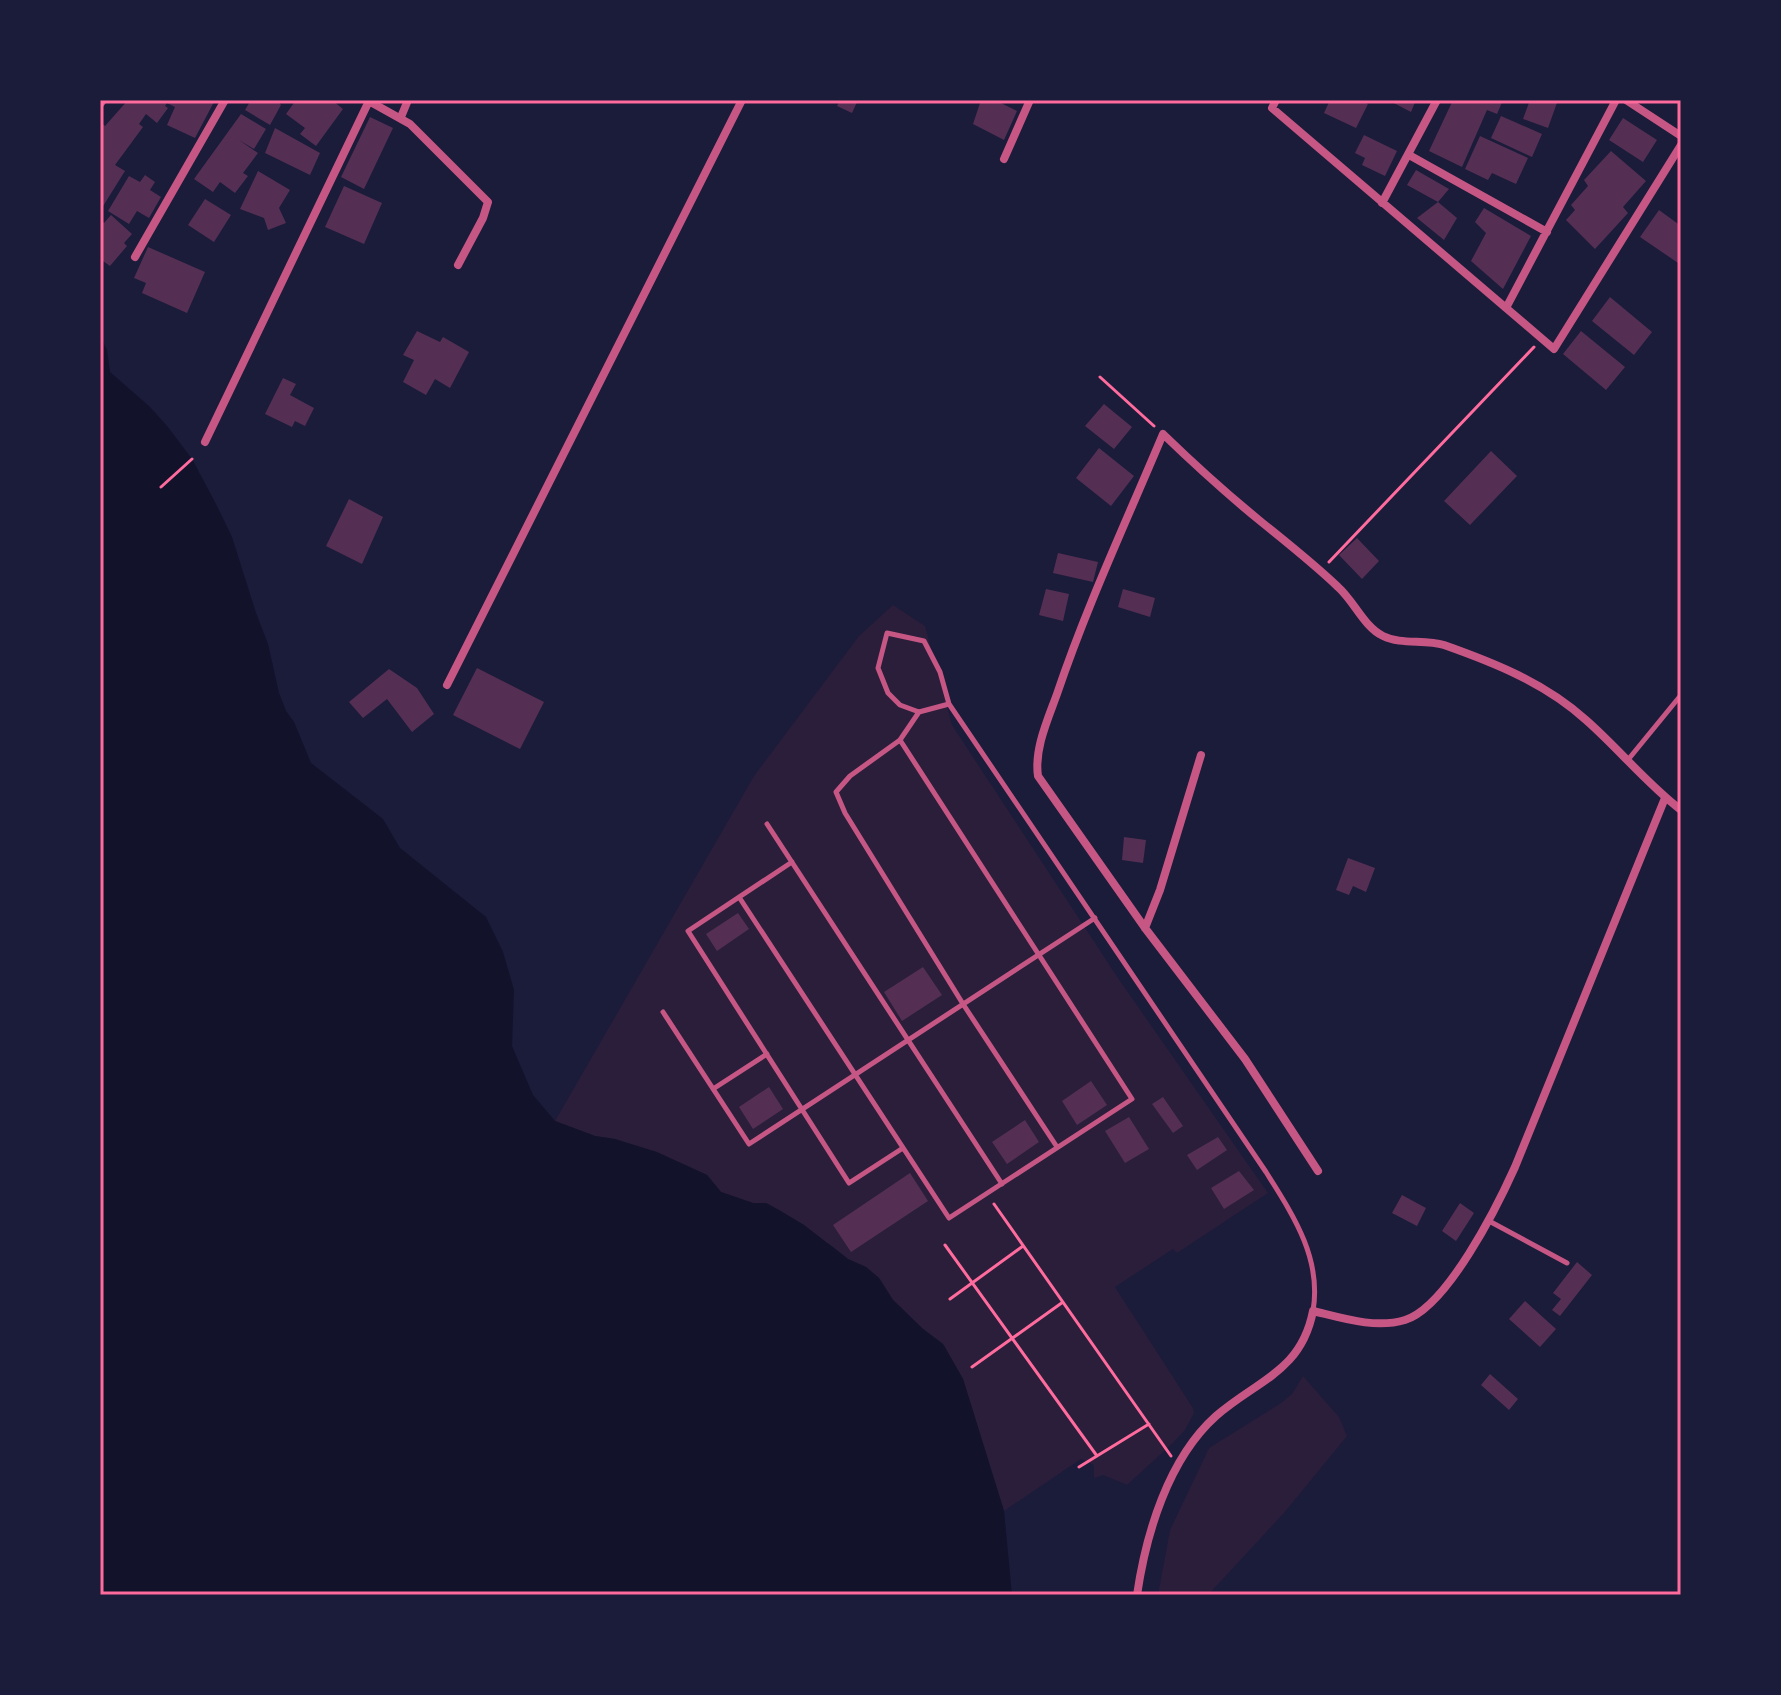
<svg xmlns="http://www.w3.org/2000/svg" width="1781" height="1695" viewBox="0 0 1781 1695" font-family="'PT Sans',sans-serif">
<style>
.green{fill:#2a1e3b}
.water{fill:#12122b}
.building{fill:#542f53}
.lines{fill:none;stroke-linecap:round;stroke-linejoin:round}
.path{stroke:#ff6b9d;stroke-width:3}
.service{stroke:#c65784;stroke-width:5}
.minor{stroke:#c65784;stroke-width:8}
.neatline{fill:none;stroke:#ff6b9d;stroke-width:3}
</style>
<rect width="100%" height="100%" fill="#1b1b3a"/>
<!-- green -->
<path class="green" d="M893 605 925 626 952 725 1118 978 1268 1193 1177 1253 1173 1249 1115 1287 1193 1408 1194 1413 1185 1430 1173 1443 1127 1485 1103 1475 1094 1478V1465L1081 1459 1004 1511 963 1379 943 1344 923 1329 893 1300 879 1278 866 1267 848 1259 832 1246 821 1240 804 1225 766 1203H753L721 1192 707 1175 683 1164 615 1139 595 1136 555 1121 754 776 859 636Z
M1303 1376 1339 1417 1347 1436 1284 1513 1208 1595H1158L1170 1530 1209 1448 1281 1403 1292 1394Z"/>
<!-- water -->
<path class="water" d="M100 336 107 350 110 372 150 407 167 426 192 459 216 504 232 537 256 613 268 644 279 693 286 711 294 722 311 763 383 819 400 848 486 917 503 952 514 990 512 1046 533 1095 555 1121 595 1136 615 1139 657 1152 707 1175 721 1192 753 1203H766L779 1210 804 1225 848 1259 866 1267 879 1278 893 1300 923 1329 943 1344 963 1379 1004 1511 1012 1595H100Z"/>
<!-- building -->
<path class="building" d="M128 100H215L195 138 167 125 175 107 167 103 165 106 168 108 157 123 146 114 139 124 143 127 115 165 125 171 100 211V122L105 126Z
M251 100H277L281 105 270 125 245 110Z
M296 100H332L343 109 316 146 300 134 305 128 286 114Z
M840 100H858L852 113 837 106Z
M981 100H995L1017 111 1004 140 973 124Z
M1330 100H1360L1368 104 1356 128 1324 113Z
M1388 100H1416L1411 112Z
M1453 100H1503L1497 114 1487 110 1462 167 1429 151Z
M1530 100H1558L1548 128 1523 119Z
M241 114 266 129 254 149 239 140 258 153 243 173 248 176 235 193 220 182 213 192 194 179Z
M1501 116 1542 134 1532 157 1491 138Z
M370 117 393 128 364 189 341 177Z
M1623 118 1657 140 1643 162 1609 140Z
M275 128 320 153 310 175 265 153Z
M1364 135 1397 151 1385 176 1362 165 1365 158 1355 153Z
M1480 136 1528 158 1516 184 1492 173 1488 180 1465 169Z
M1611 151 1646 181 1623 207 1628 213 1595 249 1566 220 1575 210 1571 205 1588 186 1584 180Z
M1416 170 1449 189 1438 202 1407 185Z
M258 171 290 190 279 208 286 223 268 230 264 218 240 209Z
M145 175 155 182 150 190 161 197 149 218 137 211 129 224 108 211 129 176 140 182Z
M344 186 382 203 364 244 325 227Z
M205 199 231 215 214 242 188 225Z
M1438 202 1457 218 1444 240 1417 218Z
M1484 208 1531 236 1503 289 1471 261 1486 233 1475 222Z
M1659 210 1681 226V265L1640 237Z
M111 215 132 234 124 243 127 246 110 266 100 259V220L104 223Z
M148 247 205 272 187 313 142 293 146 283 134 278Z
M1610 297 1652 332 1634 355 1592 321Z
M417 331 440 342 443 337 469 352 450 388 435 379 426 395 403 382 414 360 403 355Z
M1581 331 1625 367 1606 390 1563 354Z
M283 378 296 384 290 395 314 408 305 426 295 421 292 427 265 414Z
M1104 404 1132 427 1114 449 1085 426Z
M1099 448 1134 476 1111 506 1076 478Z
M1491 451 1517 476 1470 525 1444 501Z
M349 499 383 517 362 564 326 546Z
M1357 538 1379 561 1362 579 1339 555Z
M1058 553 1098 562 1093 582 1053 573Z
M1046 589 1069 594 1063 621 1039 615Z
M1123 589 1155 598 1150 617 1118 607Z
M477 668 544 702 520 749 453 715Z
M389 669 417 688 434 714 412 732 387 699 363 718 349 702Z
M1124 837 1146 840 1143 863 1122 860Z
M1348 858 1375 868 1366 892 1353 886 1349 895 1336 890Z
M738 913 749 929 717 951 706 934Z
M923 967 942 995 902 1021 884 992Z
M1091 1081 1107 1105 1077 1125 1062 1101Z
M769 1087 783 1109 753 1129 739 1107Z
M1163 1097 1183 1126 1173 1133 1152 1104Z
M1129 1117 1149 1149 1125 1163 1105 1131Z
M1025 1120 1039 1142 1007 1164 992 1142Z
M1218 1137 1227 1150 1197 1170 1187 1155Z
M1239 1171 1254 1190 1224 1209 1211 1188Z
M910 1173 928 1201 851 1252 833 1225Z
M1402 1195 1426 1208 1417 1226 1392 1213Z
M1460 1203 1474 1213 1456 1241 1442 1231Z
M1577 1262 1592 1275 1560 1316 1552 1310 1561 1299 1553 1293Z
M1525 1301 1556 1329 1540 1347 1509 1319Z
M1490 1374 1518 1399 1509 1410 1481 1385Z"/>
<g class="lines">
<!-- path -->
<path class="path" d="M1100 377 1154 426
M161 487 192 459
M1329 562 1534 347
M994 1204 1171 1456
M945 1245 1097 1456
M950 1299 1023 1246
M972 1367 1063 1302
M1079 1467 1149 1424"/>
<!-- service -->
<path class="service" d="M949 704 919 712 900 705 888 693 878 668 887 633 924 641 940 672 949 704 1266 1172C1293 1215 1322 1258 1313 1311
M919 712 900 740 850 776 836 792 845 813 963 1004 1057 1147
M1627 761 1681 695
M767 824 1002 1184
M792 862 688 931 849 1183 903 1148
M739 897 949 1218 1132 1099 900 740
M663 1012 749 1144 1095 918
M713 1089 767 1054
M1489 1221 1567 1263"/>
<!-- minor -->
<path class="minor" d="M367 100 410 124 488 202 483 218 458 265
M1276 100 1272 108 1554 349 1681 145
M1626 100 1681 136
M100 104 103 100
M401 117 408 100
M1409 155 1547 232
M1004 159 1030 100
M1382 203 1437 100
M135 257 225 100
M1506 308 1616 100
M205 442 369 101
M447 685 742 100
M1145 928 1160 890 1201 755
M1318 1171 1245 1059 1145 928 1038 776C1034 749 1048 719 1057 694 1087 605 1127 520 1163 434 1194 464 1226 493 1259 520 1286 542 1313 563 1338 587 1354 601 1364 627 1383 636 1401 645 1425 639 1444 645 1495 663 1545 683 1586 720 1619 749 1646 783 1681 810
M1137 1595C1146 1534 1168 1459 1216 1416 1257 1380 1301 1372 1313 1311 1342 1318 1375 1329 1405 1320 1447 1307 1497 1207 1515 1167L1665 798"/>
</g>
<!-- border -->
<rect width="1781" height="1695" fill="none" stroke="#1b1b3a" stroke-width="204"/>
<rect x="102" y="102" width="1577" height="1491" class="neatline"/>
</svg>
